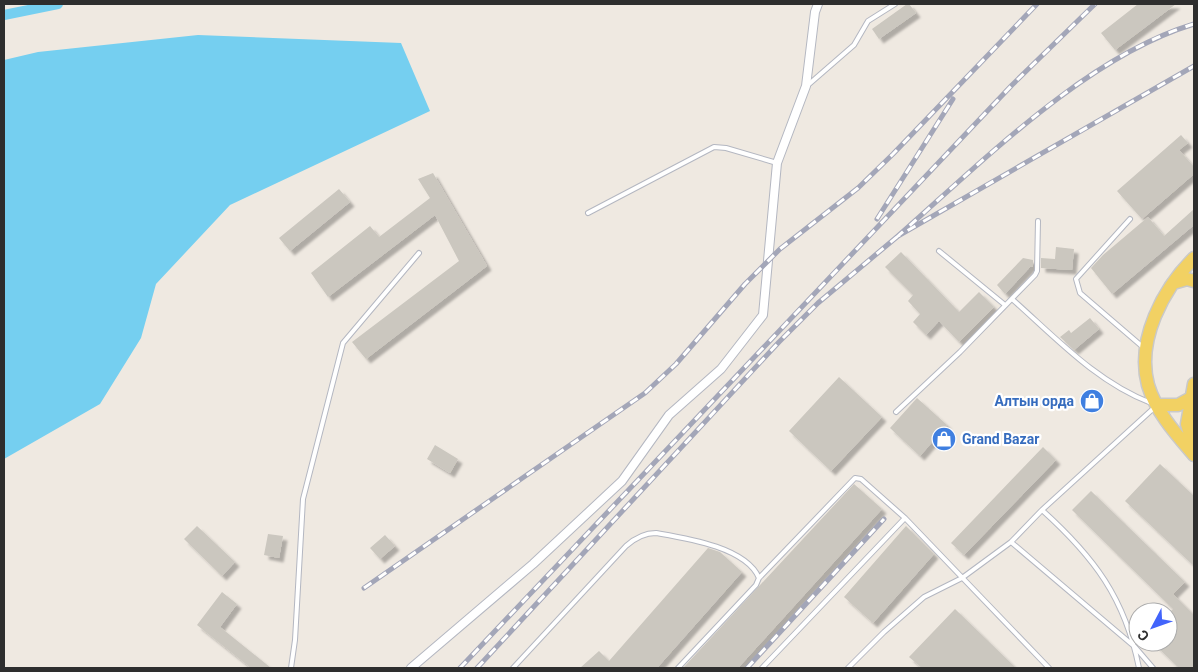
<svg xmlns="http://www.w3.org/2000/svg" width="1198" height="672" viewBox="0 0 1198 672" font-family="Roboto,sans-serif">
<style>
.water{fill:#75cff0}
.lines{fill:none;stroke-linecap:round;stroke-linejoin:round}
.canal{stroke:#75cff0;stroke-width:10}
.building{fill:#cbc7bf;filter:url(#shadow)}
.service-casing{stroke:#b4b7c1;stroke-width:6}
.minor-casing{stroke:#b4b7c1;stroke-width:10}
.primary-casing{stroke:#c9c9c9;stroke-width:15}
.service{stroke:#fff;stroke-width:4}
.minor{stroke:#fff;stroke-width:8}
.primary{stroke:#f2d163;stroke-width:12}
.rail-casing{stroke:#a3a6b8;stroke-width:5}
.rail{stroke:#fff;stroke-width:3;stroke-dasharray:9;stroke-linecap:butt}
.labels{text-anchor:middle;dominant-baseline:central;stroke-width:4.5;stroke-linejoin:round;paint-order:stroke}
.shop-label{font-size:14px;font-weight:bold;fill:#366cbe;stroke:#fff;text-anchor:end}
</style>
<defs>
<filter id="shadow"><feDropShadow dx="4.5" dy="4.5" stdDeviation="1" flood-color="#0004"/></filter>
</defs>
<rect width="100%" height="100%" fill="#efe9e1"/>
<!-- water -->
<path class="water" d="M198 35 401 43 430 111 230 205 156 284 141 338 100 404 4 459V60L38 52Z"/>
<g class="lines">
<!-- canal -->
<path class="canal" d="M4 15 58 4"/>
</g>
<!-- building -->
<path class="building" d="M907 4H909L916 13 879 39 872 29Z
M1138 4H1176L1115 50 1101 33Z
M1181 135 1188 143 1179 150 1194 167V174L1142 219 1117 191Z
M433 173 487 266 366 359 352 342 459 261 435 215 328 297 311 273 370 226 379 237 430 198 418 179Z
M339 189 350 202 290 251 279 238Z
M1194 209V225L1112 294 1091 268 1103 255 1148 217 1164 236Z
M1056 247 1074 249 1072 270 1041 268V258L1055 259Z
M901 252 959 312 979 292 994 307 959 342 939 321 926 335 913 322 920 314 908 301 913 295 885 267Z
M1023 258 1033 260V267H1030L1005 294 997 285Z
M1090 318 1099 329 1074 350 1060 337 1069 330 1071 333Z
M839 377 882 417 831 471 789 431Z
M917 398 947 425 920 456 890 428Z
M435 445 458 459 450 473 427 459Z
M1043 447 1056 460 964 555 951 543Z
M1160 464 1194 496V566L1125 501Z
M854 484 882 509 738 668H683Z
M1091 491 1185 582 1173 594 1194 615V668H1179L1152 642H1168V614L1173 609 1072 510Z
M197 526 235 562 222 576 184 539Z
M906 526 934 554 873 623 844 597Z
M268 534 283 536 279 558 264 555Z
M385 535 395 546 380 559 370 548Z
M708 548 720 552 742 572 657 668H580L599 651 609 661Z
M222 592 237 604 220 627 271 668H251L197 625Z
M955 609 1016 668H922L909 657Z"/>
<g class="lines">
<!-- service casing -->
<g class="service-casing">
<path id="service" d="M808 85 854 45 868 21 895 4
M588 213 714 147 726 148 777 163
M1130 219 1076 279 1080 293 1144 348
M939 251 1005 305
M1012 299C1055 337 1096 382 1151 403
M896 412 960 352 1035 275 1037 271 1038 221
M1042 510C1094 557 1125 598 1139 668
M1011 542 1135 647 1153 668
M759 578 855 478 861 479 905 518 1049 668
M291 668 295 640 303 499 343 343 419 253
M513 668 626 546C635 538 644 533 656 533 685 538 746 547 759 578L756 585 678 668
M762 668 905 518
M848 668 884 632 924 597 962 578 1011 542 1042 510 1155 407"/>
</g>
<!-- minor casing -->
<g class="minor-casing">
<path id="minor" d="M411 668 533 564 622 481 669 415 721 369 763 315 777 163 806 86 815 12 818 4"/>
</g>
<!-- primary casing -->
<g class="primary-casing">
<path id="primary" d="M1194 258C1163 289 1136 340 1148 385 1156 412 1176 434 1194 455
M1173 283 1187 279 1194 281
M1194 384 1187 424 1194 448
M1157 405H1178L1191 398"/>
</g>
<!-- service -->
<use href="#service" class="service"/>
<!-- minor -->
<use href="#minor" class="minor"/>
<!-- primary -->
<use href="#primary" class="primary"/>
<!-- rail casing -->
<g class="rail-casing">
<path id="rail" d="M1194 24C1087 56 982 162 898 236L1194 66
M877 219 953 99
M364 588 645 393 676 364 745 284 780 249 858 188 893 154 1037 4
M460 668 1012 85 1095 4
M477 668 779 342 818 303 898 236
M747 668 884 519"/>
</g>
<!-- rail -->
<use href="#rail" class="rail"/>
</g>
<!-- icons -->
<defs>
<g id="shop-disc" transform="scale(1.25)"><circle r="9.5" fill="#3f7fe0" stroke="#fff"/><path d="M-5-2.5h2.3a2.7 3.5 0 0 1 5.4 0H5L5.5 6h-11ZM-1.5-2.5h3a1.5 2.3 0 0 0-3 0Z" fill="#fff"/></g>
</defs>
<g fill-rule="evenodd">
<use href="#shop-disc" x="1092" y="401"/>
<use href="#shop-disc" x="944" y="439"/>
</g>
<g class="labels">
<!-- shop labels -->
<g class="shop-label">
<text x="1074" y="401">Алтын орда</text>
<text x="962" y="439" text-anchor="start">Grand Bazar</text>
</g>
</g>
<!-- border -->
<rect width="1198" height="672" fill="none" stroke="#2e2e2e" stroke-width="10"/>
<!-- north arrow -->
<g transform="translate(1153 627) rotate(229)"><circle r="24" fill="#ffffff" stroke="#ababab"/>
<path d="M0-4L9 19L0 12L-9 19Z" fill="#4264fb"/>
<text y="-8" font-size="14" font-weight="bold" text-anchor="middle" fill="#2e2e2e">С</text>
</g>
</svg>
